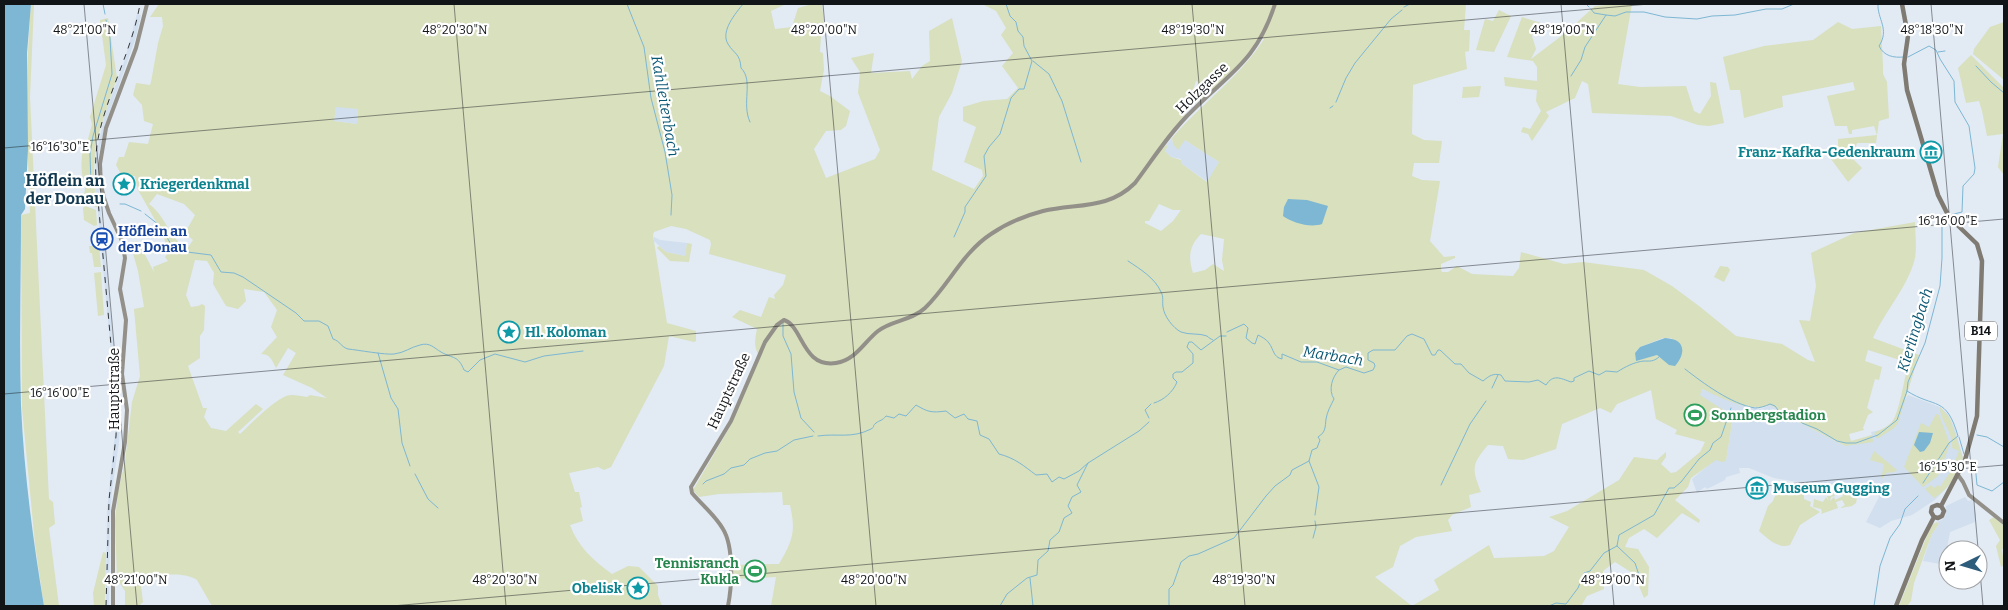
<svg xmlns="http://www.w3.org/2000/svg" width="2008" height="610" viewBox="0 0 2008 610" font-family="Bitter,serif">
<style>
.built{fill:#d1dfee}
.green{fill:#d8e0be;fill-rule:evenodd}
.water{fill:#7db7d3}
.lines{fill:none;stroke-linecap:round;stroke-linejoin:round}
.stream{stroke:#7db7d3;stroke-width:1}
.secondary{stroke:#939089;stroke-width:4}
.primary{stroke:#7f7b73;stroke-width:4.5}
.rail{stroke:#32363a;stroke-width:1;stroke-dasharray:6 6;stroke-linecap:butt}
.ticks{fill:none;stroke:#121518;stroke-width:1;stroke-opacity:0.45}
.labels{text-anchor:middle;dominant-baseline:central;stroke-width:4.5;stroke-linejoin:round;paint-order:stroke}
.shield{fill:#fff;stroke:#595b5d;stroke-width:1}
.shield-label{font-size:12px;font-weight:bold;fill:#121518}
.street-label{font-size:14px;fill:#121518;stroke:#fff}
.culture-label{font-size:14px;font-weight:bold;fill:#0d838f;stroke:#fff;text-anchor:start}
.transit-label{font-size:14px;font-weight:bold;fill:#164399;stroke:#fff;text-anchor:start}
.leisure-label{font-size:14px;font-weight:bold;fill:#27864d;stroke:#fff;text-anchor:start}
.water-label{font-size:15px;font-style:italic;fill:#095673;stroke:#fff}
.quarter-label{font-size:16px;font-weight:bold;fill:#123850;stroke:#fff}
.ticks-label{font-size:12px;text-anchor:middle;fill:#121518;stroke:#fff;stroke-width:4.5;stroke-linejoin:round;paint-order:stroke}
</style>
<rect width="100%" height="100%" fill="#e2eaf4"/>
<!-- built -->
<path class="built" d="M137 14 141 15 136 37 107 119 100 147 98 160V180L120 412 119 442 112 490 110 516 109 606H106L107 509 116 424 115 396 95 181 96 155 105 114 124 62Z
M336 106 358 109 357 124 334 121Z
M1172 138 1173 144 1185 140 1219 162 1208 182 1182 164 1181 159 1171 157 1165 151 1168 146 1166 145Z
M654 237 660 240 687 243 685 256 666 252 654 241Z
M1702 389 1748 407 1761 409 1770 405 1776 408 1781 416 1789 417 1845 446 1872 435 1871 432 1885 429 1894 422 1899 409 1908 395 1940 407 1948 414 1955 429 1963 458 1953 481 1936 499 1912 515 1891 521 1880 528 1866 522 1879 497 1875 492 1862 497 1829 483 1811 484 1774 478 1749 468H1739L1740 473 1726 477 1725 480 1707 489 1705 487 1697 493 1692 479 1716 459 1726 461 1733 416 1699 395Z
M1965 497 1968 501 1972 500 1976 514 1975 522 1950 532 1946 553 1940 564 1923 561 1932 534 1939 524 1937 522 1942 520 1946 515V506Z"/>
<!-- green -->
<path class="green" d="M31 4H34L30 97 49 499 53 502 55 524 49 528 59 606H44L35 544 22 408 21 215 30 213C27 144 25 74 31 4Z
M159 4H786L771 11 775 29 792 27 798 8 812 4H822L824 23 821 36 820 52 823 53 824 70 820 91 830 96 850 111 846 126 841 130 826 131 814 149 826 178 875 159 880 150 858 93 860 72 851 58 874 53 871 73 910 71 912 79 922 66 930 61 929 31 952 18 962 61 952 93 939 117 932 170 974 189 983 176 982 170 964 162 976 127 963 121V107L983 101 1007 99 1018 88 1002 66 1013 53 1001 35 1006 28 996 11 982 4H1466L1464 30H1470L1469 51 1465 52 1467 69 1413 85 1412 134 1424 140 1442 141 1439 163H1414L1412 176 1422 180 1440 181 1430 241 1444 257 1455 256V258L1441 264V270L1442 272H1448L1457 266 1472 274 1513 276 1519 268 1521 252 1564 264 1583 262 1644 270 1672 286 1699 306 1736 336 1782 344 1808 360 1815 362 1799 320 1810 321 1816 286 1811 253 1854 233 1915 222C1915 233 1917 247 1915 258 1908 287 1885 311 1873 338L1919 355 1898 423 1894 428 1877 439 1874 433C1880 430 1887 427 1891 423 1899 416 1904 378 1908 366L1906 362 1868 350 1865 361 1882 367 1879 380 1875 379 1867 408 1873 412 1868 415 1863 428 1864 430 1849 434 1851 441 1872 435 1873 442 1845 446 1789 417 1781 416 1776 408 1770 405C1749 413 1722 398 1702 389L1700 395 1733 416 1726 461 1722 462 1716 460 1691 478 1688 487 1675 500 1700 520 1699 523 1682 513 1657 538 1644 529 1629 538 1625 547 1638 549 1649 567 1648 595 1644 598 1634 574 1615 562 1603 571 1604 589 1587 596 1581 606H771L776 577 733 579V565L779 564C793 540 796 532 790 505H783L782 492 719 494 699 497 693 490 728 430 760 357C753 348 755 339 757 329L732 317 740 310 761 317 769 297 775 299 774 295 783 285 786 275 709 254 711 244 710 240 686 229 671 226 654 232 653 235 667 323 696 331V341L694 342 669 336 664 366 611 467 604 470 598 467 569 473 575 492H579L582 507 580 508 583 521 570 525C578 547 594 561 612 574L628 566 639 567 658 586V595L662 606H212L197 580C186 573 163 573 152 579 148 580 145 584 141 586L143 602 139 606H125V591L117 579 115 521 118 492 125 462 132 402 140 376 134 309 144 307 138 271 130 243 137 241 139 249H142L154 272 153 267 168 261 165 257 168 253 163 234 138 190 135 176H122L116 165 119 157H124L129 142 148 144 153 124 144 121 142 105 133 95 136 83 150 85 151 82 158 43 163 26 162 17H150ZM1260 37 1264 39C1241 76 1201 104 1172 138L1173 144 1178 150 1185 140 1219 162 1207 182 1182 164 1181 160 1171 157 1165 151 1168 146 1166 145 1161 150 1159 149 1185 115 1196 81 1198 82 1194 100 1195 104C1219 84 1244 64 1260 37ZM336 107 358 109 357 124 334 121ZM157 194 184 204 195 215 185 233 193 240 187 249C170 239 165 215 149 204ZM1159 204 1173 210H1181L1173 221 1161 231 1145 223V221H1149ZM1201 234 1224 239 1222 260 1224 271 1213 264 1205 270 1193 273C1188 257 1189 246 1201 234ZM195 260 207 261 214 273 213 284 226 306 238 309 246 301 244 289 264 292 277 310 271 327 277 337 261 354C270 354 272 360 276 368L288 348 296 353 283 375 312 388 327 398 310 395 307 397C301 396 297 395 292 395 279 394 250 425 240 434L238 432 263 409 256 404 226 431 211 428 204 417 207 408H203L188 366 200 358V336L204 330 205 306 202 304 198 306 191 307 186 295ZM1663 338H1671L1682 346 1662 359 1657 355 1636 360 1635 353 1640 347ZM1651 390 1656 419 1677 430 1675 434 1705 442 1700 452 1676 472 1671 473 1661 464 1666 457V452L1657 460 1634 457 1619 480 1567 511 1549 517 1569 527 1554 551 1544 556 1494 558 1489 545 1434 580 1439 590 1412 606 1375 577 1393 567 1400 546 1416 537 1452 531 1448 520 1452 515 1471 507 1469 495 1481 492C1472 469 1471 465 1488 445L1503 446 1508 459 1523 460 1556 449 1562 424 1600 408 1611 413 1617 404Z
M1618 4H1632L1618 84 1640 87 1686 86 1694 111 1700 114 1711 96 1710 82 1716 83 1724 123 1709 126 1698 125 1671 116 1592 113 1588 84 1582 81 1575 98 1546 112 1549 116 1532 141 1528 134 1521 132 1523 127 1530 129 1541 111 1536 101 1537 90 1505 86 1504 77 1537 81V67L1533 61 1507 57 1522 17 1541 23 1532 36 1536 49 1531 59 1564 34 1595 6Z
M1499 10 1511 16 1494 52 1476 50 1485 19 1493 21Z
M108 18 117 78 96 142 94 173 97 207 88 205 84 197 86 179 83 178C80 167 82 153 84 141L86 147 92 124 90 117 106 65 100 20Z
M1838 22 1852 29 1881 26 1883 66V74L1887 82 1889 118 1879 121 1876 143H1857L1852 158 1862 168 1848 182 1831 159 1838 145V139L1877 135 1874 126 1852 130V134H1849L1847 126H1835L1827 96 1855 90 1853 82 1782 96 1783 107 1744 118 1740 90H1730L1723 57 1764 46 1813 40Z
M2004 22V80L1973 54 1974 49 1990 27Z
M1971 55 2004 88V175L1998 167 2003 134 1987 136 1982 111 1979 101 1966 103 1958 68Z
M1481 86 1479 97 1462 98 1463 87Z
M85 206 96 210 97 225 94 226 84 220 83 208Z
M687 243 692 244 689 262 670 261 657 248 659 246 666 252 685 256Z
M89 246H99L101 267H94L92 253H90Z
M1720 266 1728 267 1730 270 1724 282 1714 277Z
M101 272 104 315 98 316 94 273Z
M1940 407 1950 418 1963 458C1956 474 1950 489 1934 498L1925 489 1931 485 1934 488 1938 485 1940 487 1951 471 1959 451 1952 448C1954 432 1939 420 1940 407Z
M1936 414 1939 415 1950 444 1938 476 1923 487 1904 467 1921 423 1929 427Z
M1874 451 1897 470 1894 472 1886 473 1881 480 1884 464 1870 460Z
M1802 488 1804 490V499L1811 502 1810 506 1820 512 1800 525 1790 545C1778 549 1768 539 1759 531L1768 506 1773 501 1777 491Z
M1829 488 1839 489 1857 498 1856 503 1852 506 1840 508 1845 505 1842 500 1836 502 1835 500 1843 496 1840 491 1833 492Z
M1833 493 1835 496 1831 497 1830 501 1834 497 1838 508 1821 514 1822 512 1821 509 1813 507 1814 499 1823 502 1826 497 1829 501 1827 496H1831Z
M1994 517 2004 526V549H2002L2004 565 2001 567 1996 546 2000 540 1989 520Z
M1937 522 1939 524 1932 534 1914 583 1911 601 1907 606H1899L1928 533 1933 524Z
M103 552 106 553 105 606H94L93 593Z"/>
<!-- water -->
<path class="water" d="M4 4H31L27 53 28 149 25 209 21 215C21 279 19 342 21 406 24 472 33 541 44 606H4Z
M1288 199 1307 200 1328 206 1322 224C1310 228 1293 223 1283 216L1284 207Z
M1665 338C1686 339 1686 353 1675 366L1669 365 1657 355 1636 361 1635 353 1640 347Z
M1919 432 1933 433 1930 443 1924 451 1920 452 1914 445Z"/>
<g class="lines">
<!-- stream -->
<path class="stream" d="M103 4 105 14
M627 4 644 47 651 98 665 152 672 195 671 215
M743 4C736 13 720 31 728 44 734 54 740 53 741 68 754 81 741 103 750 122
M1586 4 1589 7
M1878 4C1877 19 1890 29 1879 46 1884 56 1893 58 1904 57
M1404 7 1410 4
M1591 9 1594 13 1606 15
M1938 52 1945 51
M1908 57 1929 46 1936 50 1940 59 1954 81 1955 102 1969 126 1975 168 1974 174 1963 186 1962 212 1950 215
M1033 61 1049 74 1062 101 1081 162
M1976 66 1991 82 2004 93
M1571 76 1581 60 1585 47 1606 15 1615 16 1626 12H1644L1665 17 1697 19 1712 16 1735 15 1766 9H1782L1794 4
M1336 102 1346 78 1355 63 1391 19 1402 10
M1330 108 1333 106
M91 184 90 154 93 136 112 74 110 38 106 20
M120 204H125L141 211
M145 214 159 225 171 244 187 252 211 255 221 272 234 273 243 277 296 313 304 321H319L328 326 333 339C340 341 341 347 348 349 358 350 385 355 394 354 404 353 411 347 420 345 430 342 434 348 441 352 453 359 458 355 464 370L468 372 480 360 495 354 525 362 544 356 583 351
M954 237 965 212V207L986 176 984 156 989 147 1000 134 1011 98 1019 89H1024L1032 61 1024 46 1023 37 1018 31 1016 22 1010 16 1006 4
M1128 261C1140 269 1155 278 1161 292 1164 297 1162 302 1163 307 1164 316 1173 328 1181 332 1188 335 1200 333 1207 336 1209 338 1211 339 1213 340
M783 323V336L791 354 794 392 801 418 814 432
M1227 332 1244 324 1248 328 1246 338 1252 343 1255 344 1258 335C1262 337 1266 339 1269 343 1274 350 1273 357 1282 359V354L1301 362H1317L1339 370 1346 367 1364 373 1373 370 1375 366 1374 363 1368 360V353L1373 350H1395L1407 336 1412 334 1424 339 1432 355H1435L1438 350H1440L1455 364H1461L1469 373 1483 381C1489 376 1493 373 1501 375L1505 381 1529 382 1538 380 1546 385C1553 374 1560 378 1571 382L1574 381V378L1589 371 1599 375 1606 371 1617 372C1625 367 1634 362 1644 361 1650 361 1653 362 1659 357
M378 353 391 398 398 409 402 443 410 466
M1685 369C1703 383 1731 404 1755 408 1760 408 1766 406 1770 404L1775 406 1781 414 1796 416 1802 423 1817 429 1837 441 1846 443H1856L1878 435 1897 420 1907 391 1908 382 1925 343 1940 286 1942 258V222L1946 216
M1492 388 1498 375
M1907 391C1935 409 1946 395 1958 436L1949 443 1923 483
M1154 403C1164 400 1173 392 1177 382L1173 378V374L1176 372H1182L1193 363V354L1187 347 1189 342H1192L1201 350 1220 336H1226
M1149 418 1145 410 1151 404
M1977 435 1987 437 2004 447
M818 436C838 433 851 439 871 429 876 426 871 427 876 423 880 420 882 421 886 416L894 418 899 414 906 416 916 405C928 412 931 413 946 411L955 418 964 414 968 419 977 421 980 435 989 439 999 454C1015 458 1024 466 1036 475L1047 474 1052 482 1059 477 1064 479 1079 471 1088 463
M1959 437 1964 454
M1967 460 1975 464 1977 485 1992 491 2004 482
M1309 461 1319 487 1315 515
M415 474 428 499 438 508
M703 484 706 481 724 474 731 468 744 465 750 459 765 453 777 451 794 440 813 436
M1441 485 1470 424 1486 401
M1313 538 1316 527 1315 521
M1617 546 1635 563 1642 584
M1030 578 1033 606
M1000 606 1007 594 1027 578 1037 575 1038 560 1048 551 1050 540 1059 532 1064 518 1072 513 1068 506 1072 497 1081 492 1077 485 1088 463 1139 431 1149 422
M1169 606V589L1173 585 1181 562 1189 556 1198 554 1234 538 1266 496 1275 486 1290 475 1292 470 1309 461 1312 450 1317 448 1320 440 1318 437C1326 432 1325 427 1326 419 1327 412 1331 405 1334 399 1328 390 1332 377 1339 370
M1549 606 1556 603 1566 604 1578 588 1584 573 1590 571 1604 553 1617 546 1619 535 1654 515 1669 488H1674L1681 482 1699 459 1710 450 1713 443 1721 437 1731 408
M1874 606 1880 566 1890 538 1900 524 1905 509 1918 496"/>
<!-- secondary -->
<path class="secondary" d="M1958 475 1963 482 1969 495 2004 523
M113 606V511L125 442 127 410 122 374 126 320 120 289 125 258 122 241 109 213 104 198 101 185 100 164 106 128 136 48 147 4
M728 606C732 586 734 547 723 529 715 515 702 505 692 493L691 487 731 421 765 342 777 325 784 320C803 326 802 368 836 363 856 360 864 342 878 331 892 320 911 321 925 308 949 285 962 253 991 234 1007 223 1024 216 1043 211 1077 203 1108 210 1135 183 1153 159 1170 132 1192 111 1231 72 1257 60 1275 4"/>
<!-- primary -->
<path class="primary" d="M1902 4 1908 36 1904 64 1907 90 1938 195 1949 217 1977 244 1982 261 1977 416 1965 460 1941 506
M1934 517 1931 512 1932 507 1937 505 1941 506
M1934 517 1938 518 1942 516 1944 511 1941 506
M1896 606 1922 540 1934 517"/>
<!-- rail -->
<path class="rail" d="M106 606 109 500 116 436 117 412 97 189C95 172 95 156 98 139 107 93 132 51 140 4"/>
</g>
<!-- ticks -->
<path class="ticks" d="M84 4 137 606M454 4 506 606M823 4 876 606M1192 4 1245 606M1561 4 1614 606M1931 4 1983 606M4 148 1649 4M4 394 2004 219M392 606 2004 465"/>
<!-- icons -->
<defs>
<g id="museum-ring" transform="scale(1.125)"><circle r="9.5" fill="#fff" stroke="#0f9aa8" stroke-width="1.5"/><path d="M0-6L6-3V-2H-6V-3ZM-5-1h2V3h-2ZM-1-1h2V3h-2ZM3-1h2V3H3ZM-6 4H6V6H-6Z" fill="#0f9aa8"/></g>
<g id="sight-ring" transform="scale(1.125)"><circle r="9.5" fill="#fff" stroke="#0f9aa8" stroke-width="1.5"/><path d="M0-6L1.8-2.2L6-1.7L2.9 1.2L3.7 5.4L0 3.3L-3.7 5.4L-2.9 1.2L-6-1.7L-1.8-2.2Z" fill="#0f9aa8"/></g>
<g id="station-ring" transform="scale(1.125)"><circle r="9.5" fill="#fff" stroke="#1a4fb4" stroke-width="1.5"/><path d="M-3-6H3Q5-6 5-4V2Q5 4 3 4L4.5 6H3L1.5 4h-3L-3 6H-4.5L-3 4Q-5 4-5 2V-4Q-5-6-3-6ZM-3.5-4v3h7v-3ZM-3.5 1v1.5H-2V1ZM2 1v1.5H3.5V1Z" fill="#1a4fb4"/></g>
<g id="stadium-ring" transform="scale(1.125)"><circle r="9.5" fill="#fff" stroke="#2e9e5b" stroke-width="1.5"/><path d="M0-5a6.5 5 0 1 0 0 10a6.5 5 0 1 0 0-10ZM-3.5-1.8h7v3.6h-7Z" fill="#2e9e5b"/></g>
</defs>
<g fill-rule="evenodd">
<use href="#museum-ring" x="1931" y="152"/>
<use href="#sight-ring" x="124" y="184"/>
<use href="#station-ring" x="102" y="239"/>
<use href="#sight-ring" x="509" y="332"/>
<use href="#stadium-ring" x="1695" y="415"/>
<use href="#museum-ring" x="1757" y="488"/>
<use href="#stadium-ring" x="755" y="571"/>
<use href="#sight-ring" x="638" y="588"/>
</g>
<g class="labels">
<!-- shield labels -->
<rect class="shield" x="1965" y="321.5" width="32" height="19" rx="4"/>
<g class="shield-label">
<text x="1981" y="331">B14</text>
</g>
<!-- street labels -->
<g class="street-label">
<text transform="translate(1202 88) rotate(-44)">Holzgasse</text>
<text transform="translate(114 389) rotate(-90)">Hauptstraße</text>
<text transform="translate(729 391) rotate(-65)">Hauptstraße</text>
</g>
<!-- culture labels -->
<g class="culture-label">
<text x="1915" y="152" text-anchor="end">Franz-Kafka-Gedenkraum</text>
<text x="140" y="184">Kriegerdenkmal</text>
<text x="525" y="332">Hl. Koloman</text>
<text x="1773" y="488">Museum Gugging</text>
<text x="622" y="588" text-anchor="end">Obelisk</text>
</g>
<!-- transit labels -->
<g class="transit-label">
<text x="118" y="231">Höflein an<tspan x="118" dy="16">der Donau</tspan></text>
</g>
<!-- leisure labels -->
<g class="leisure-label">
<text x="1711" y="415">Sonnbergstadion</text>
<text x="739" y="563" text-anchor="end">Tennisranch<tspan x="739" dy="16">Kukla</tspan></text>
</g>
<!-- water labels -->
<g class="water-label">
<text transform="translate(665 106) rotate(80)">Kahlleitenbach</text>
<text transform="translate(1915 330) rotate(-73)">Kierlingbach</text>
<text transform="translate(1333 356) rotate(9)">Marbach</text>
</g>
<!-- quarter labels -->
<g class="quarter-label">
<text x="65" y="180">Höflein an<tspan x="65" dy="18">der Donau</tspan></text>
</g>
</g>
<g class="ticks-label">
<text x="85" y="34">48°21'00"N</text>
<text x="455" y="34">48°20'30"N</text>
<text x="824" y="34">48°20'00"N</text>
<text x="1193" y="34">48°19'30"N</text>
<text x="1563" y="34">48°19'00"N</text>
<text x="1932" y="34">48°18'30"N</text>
<text x="60" y="151">16°16'30"E</text>
<text x="1948" y="225">16°16'00"E</text>
<text x="60" y="397">16°16'00"E</text>
<text x="1948" y="471">16°15'30"E</text>
<text x="136" y="584">48°21'00"N</text>
<text x="505" y="584">48°20'30"N</text>
<text x="874" y="584">48°20'00"N</text>
<text x="1244" y="584">48°19'30"N</text>
<text x="1613" y="584">48°19'00"N</text>
</g>
<!-- border -->
<rect width="2008" height="610" fill="none" stroke="#121518" stroke-width="10"/>
<!-- north arrow -->
<g transform="translate(1963 565) rotate(265)"><circle r="24" fill="#ffffff" stroke="#a0a1a3"/>
<path d="M0-4L9 19L0 12L-9 19Z" fill="#2d5d7b"/>
<text y="-8" font-size="14" font-weight="bold" text-anchor="middle" fill="#121518">N</text>
</g>
</svg>
